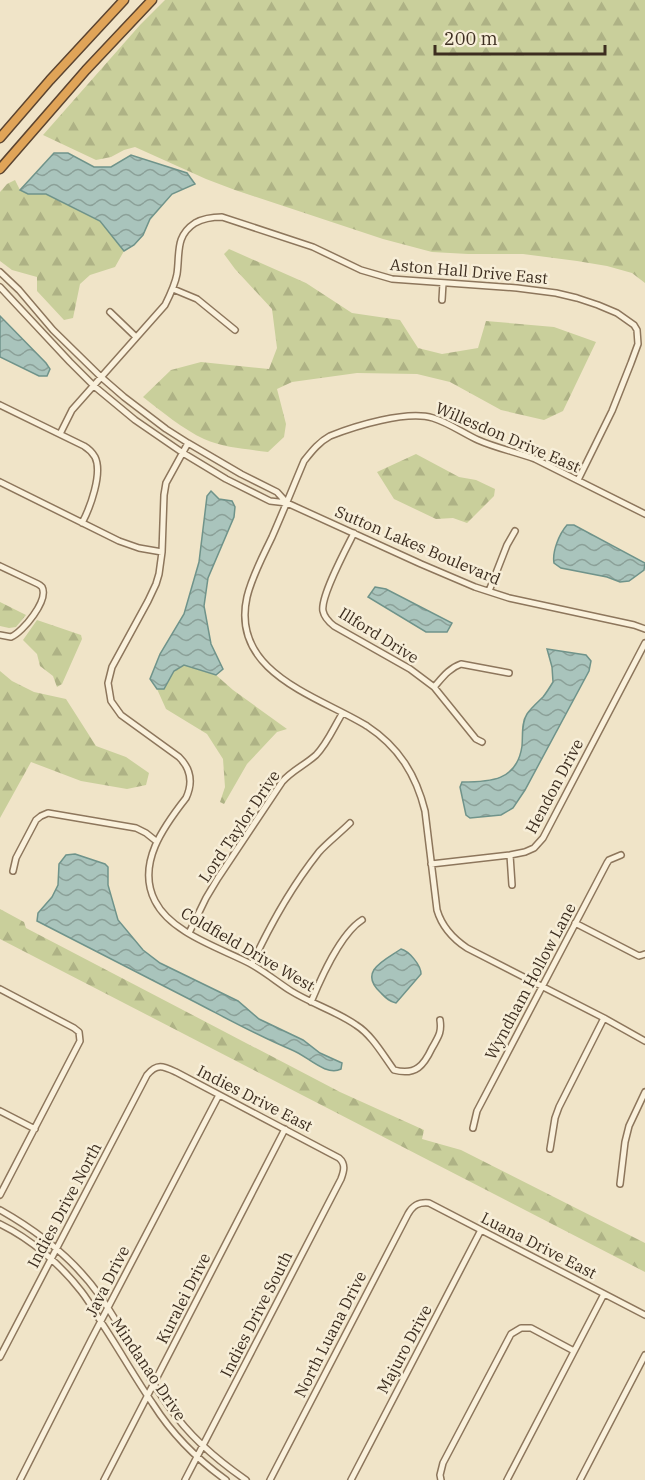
<svg xmlns="http://www.w3.org/2000/svg" width="645" height="1480" viewBox="0 0 645 1480" font-family="'IBM Plex Serif',serif">
<style>
.forest{fill:url(#forest-firs)}
.water{fill:url(#water-waves);stroke:#6f938a;stroke-width:1.5}
.lines{fill:none;stroke-linecap:round;stroke-linejoin:round}
.minor-casing{stroke:#8d765c;stroke-width:8}
.highway-casing{stroke:#5b4430;stroke-width:11}
.minor{stroke:#faf1dc;stroke-width:5}
.highway{stroke:#e0a458;stroke-width:8}
.labels{text-anchor:middle;dominant-baseline:central;stroke-width:5;stroke-linejoin:round;paint-order:stroke}
.street-label{font-size:16px;fill:#3d2e20;stroke:#f7eed8}
</style>
<defs>
<pattern id="forest-firs" width="22" height="20" patternUnits="userSpaceOnUse" patternTransform="scale(1.5)"><rect width="22" height="20" fill="#c9cf9b"/><path d="M5 1l3.5 6h-7zM16 11l3.5 6h-7z" fill="#aeb285"/></pattern>
<pattern id="water-waves" width="16" height="10" patternUnits="userSpaceOnUse" patternTransform="scale(1.5)"><rect width="16" height="10" fill="#a9c4bc"/><path d="M0 5q4-4 8 0t8 0" fill="none" stroke="#8ba098"/></pattern>
</defs>
<rect width="100%" height="100%" fill="#f0e4c8"/>
<!-- forest -->
<path class="forest" d="M165 0H645V283L632 273 607 266 577 261 523 254H468L432 252 383 239 235 190 206 179 135 147 124 150 111 157 96 160 43 135 140 25Z
M15 180 20 190 28 194H46L100 221 124 251 115 267 90 275 80 284 73 318 64 320 37 291V277L12 270 0 261V192L7 184Z
M229 249 306 283 352 313 400 320 418 348 442 354 478 348 486 321 554 327 596 342 563 411 544 420 501 410 450 382 417 374 357 373 292 382 277 389 286 424 284 437 268 452C248 449 224 448 204 439 184 430 161 411 143 397L171 370 201 362 269 369 277 348 272 309 235 269 224 254Z
M416 454 459 477 476 480 495 489 494 496 467 523 453 518 436 519 394 499 377 472Z
M0 602 26 615 16 627 9 628 0 626Z
M37 620 81 635 82 639 62 684 57 687 53 676 40 666 37 654 23 640Z
M184 665 216 675 233 690 287 729 277 732 247 764 224 804 220 802 225 787 223 759 207 734 166 709 157 689H164L174 671Z
M0 671 12 681 34 692 66 699 96 746 126 757 149 773 146 785 127 789 81 781 31 762 0 818Z
M0 909 24 922 26 928 340 1092 424 1130 422 1139 461 1150 645 1243V1272L0 939Z"/>
<!-- water -->
<path class="water" d="M54 153H68L94 167H111L131 155 187 173 195 184 172 194 150 219 143 235 134 245 124 251 100 221 46 194H28L20 190Z
M0 316 46 363 50 369 47 376H39L0 357Z
M211 491 219 499 232 501 235 507 234 517 208 578 204 606 211 644 223 669 216 675 184 665 174 671 164 689H157L150 679 160 654 184 614 199 562 207 496Z
M567 525H574L645 563 644 570 629 581 620 582 607 577 561 568 554 563C552 552 559 534 567 525Z
M375 587 386 589 452 623 447 632H426L368 597Z
M547 649 586 655 591 661 589 671 525 790 513 808 501 815 470 818 466 815 460 787 462 782C490 782 517 781 522 746 523 736 521 723 527 714 531 708 538 702 543 697 547 692 550 687 553 682L552 667Z
M75 854 105 864 108 867V885L118 920 143 950 160 963 238 1001 259 1019 303 1040 320 1053 342 1063 341 1069C326 1077 306 1055 292 1050 258 1036 226 1018 193 1001 141 974 89 948 37 921L38 913 52 897 58 885 59 864 66 855Z
M401 949C409 951 421 965 421 974L396 1003C389 1002 385 997 380 992 358 971 385 960 401 949Z"/>
<g class="lines">
<!-- minor casing -->
<g class="minor-casing">
<path id="minor" d="M0 272 19 290 53 330 101 377 124 397 166 429 188 443 241 474 277 492 287 503 421 564 475 587 509 598 634 625 645 629
M0 287 70 362 94 386 135 420 183 453 226 479 270 501 287 503
M173 289 197 299 235 330
M442 300 443 283
M110 312 136 337
M0 405 84 446C89 449 92 452 95 457 103 473 90 508 82 523
M60 434 72 410 165 305C170 295 175 285 177 274 180 253 175 236 195 223 204 218 212 217 222 217L313 247 361 270 392 279 517 288 556 293 577 298 598 305 617 313 634 325 637 330 638 344 631 363 612 411 578 480
M188 443 166 483 164 495 162 552 159 574 156 584 148 601 112 667 108 683 111 701 121 715 179 757C191 769 193 783 186 798 164 826 136 864 155 901 171 933 220 948 249 963 264 971 277 982 291 991 312 1004 336 1011 356 1025 372 1035 383 1055 394 1070 416 1076 424 1065 432 1048 438 1037 442 1033 440 1020
M0 482 119 541 139 548 162 552
M645 514 535 459C516 452 496 448 478 440 463 433 449 423 433 418 407 410 355 426 330 436 319 442 312 451 304 461 293 487 283 512 272 537 263 556 252 576 247 597 230 673 318 696 367 726 399 747 416 775 425 811L437 910C442 927 452 938 467 948L604 1018 645 1041
M354 533C347 547 320 597 323 611 324 616 329 622 334 626L410 669 434 687 476 739 482 742
M0 566 38 584C40 585 41 586 42 587 49 600 23 632 11 637L0 635
M489 591 507 545 515 531
M434 687C442 678 449 668 461 664L509 673
M510 855 512 885
M431 864 510 855 525 852 534 848 543 838 645 643
M13 871 16 858 36 820 41 816 48 813 136 828 146 833 156 841
M575 923 639 956 645 954
M189 933 206 898 218 878 282 782C291 771 305 765 316 755 327 744 334 727 342 714
M252 964C270 925 292 886 319 852 328 842 340 833 350 823
M0 989 74 1028 79 1032 80 1041 0 1195
M311 1002C321 978 340 934 362 920
M0 1111 35 1129
M473 1128 477 1111 607 863 609 860 621 855
M550 1149 555 1118 559 1107 604 1018
M620 1184 625 1142 629 1126 645 1092
M0 1210C39 1232 74 1259 100 1296 125 1332 144 1373 170 1408 190 1437 217 1460 246 1480
M0 1224C31 1239 60 1264 81 1291 89 1301 95 1312 101 1322 119 1349 135 1378 153 1404 172 1434 198 1460 226 1480
M0 1357 147 1075C157 1063 163 1066 176 1072L339 1158C346 1164 344 1171 341 1179L185 1480
M20 1480 91 1340 219 1095
M104 1480 285 1129
M270 1480 408 1214C413 1205 419 1202 429 1203L645 1315
M351 1480 481 1230
M441 1480 440 1475 443 1463 511 1334 521 1328H531L574 1351
M507 1480 604 1294
M580 1480 645 1355"/>
</g>
<!-- highway casing -->
<g class="highway-casing">
<path id="highway" d="M0 138 50 80 124 0
M0 169 86 70 152 0"/>
</g>
<!-- minor -->
<use href="#minor" class="minor"/>
<!-- highway -->
<use href="#highway" class="highway"/>
</g>
<g class="labels">
<!-- street labels -->
<g class="street-label">
<text transform="translate(469 271) rotate(5)">Aston Hall Drive East</text>
<text transform="translate(508 437) rotate(23)">Willesdon Drive East</text>
<text transform="translate(418 545) rotate(23)">Sutton Lakes Boulevard</text>
<text transform="translate(379 635) rotate(32)">Illford Drive</text>
<text transform="translate(554 786) rotate(-62)">Hendon Drive</text>
<text transform="translate(239 826) rotate(-56)">Lord Taylor Drive</text>
<text transform="translate(248 949) rotate(30)">Coldfield Drive West</text>
<text transform="translate(530 981) rotate(-62)">Wyndham Hollow Lane</text>
<text transform="translate(255 1098) rotate(27)">Indies Drive East</text>
<text transform="translate(64 1205) rotate(-62)">Indies Drive North</text>
<text transform="translate(539 1245) rotate(27)">Luana Drive East</text>
<text transform="translate(107 1281) rotate(-63)">Java Drive</text>
<text transform="translate(183 1298) rotate(-63)">Kuralei Drive</text>
<text transform="translate(256 1314) rotate(-63)">Indies Drive South</text>
<text transform="translate(330 1334) rotate(-63)">North Luana Drive</text>
<text transform="translate(404 1349) rotate(-62)">Majuro Drive</text>
<text transform="translate(149 1369) rotate(56)">Mindanao Drive</text>
</g>
</g>
<!-- scale -->
<path d="M435 45v9h170v-9" fill="none" stroke="#3d2e20" stroke-width="3"/>
<text x="444" y="45" font-size="18" fill="#3d2e20" stroke="#f7eed8" stroke-width="4.5" paint-order="stroke">200 m</text>
</svg>
